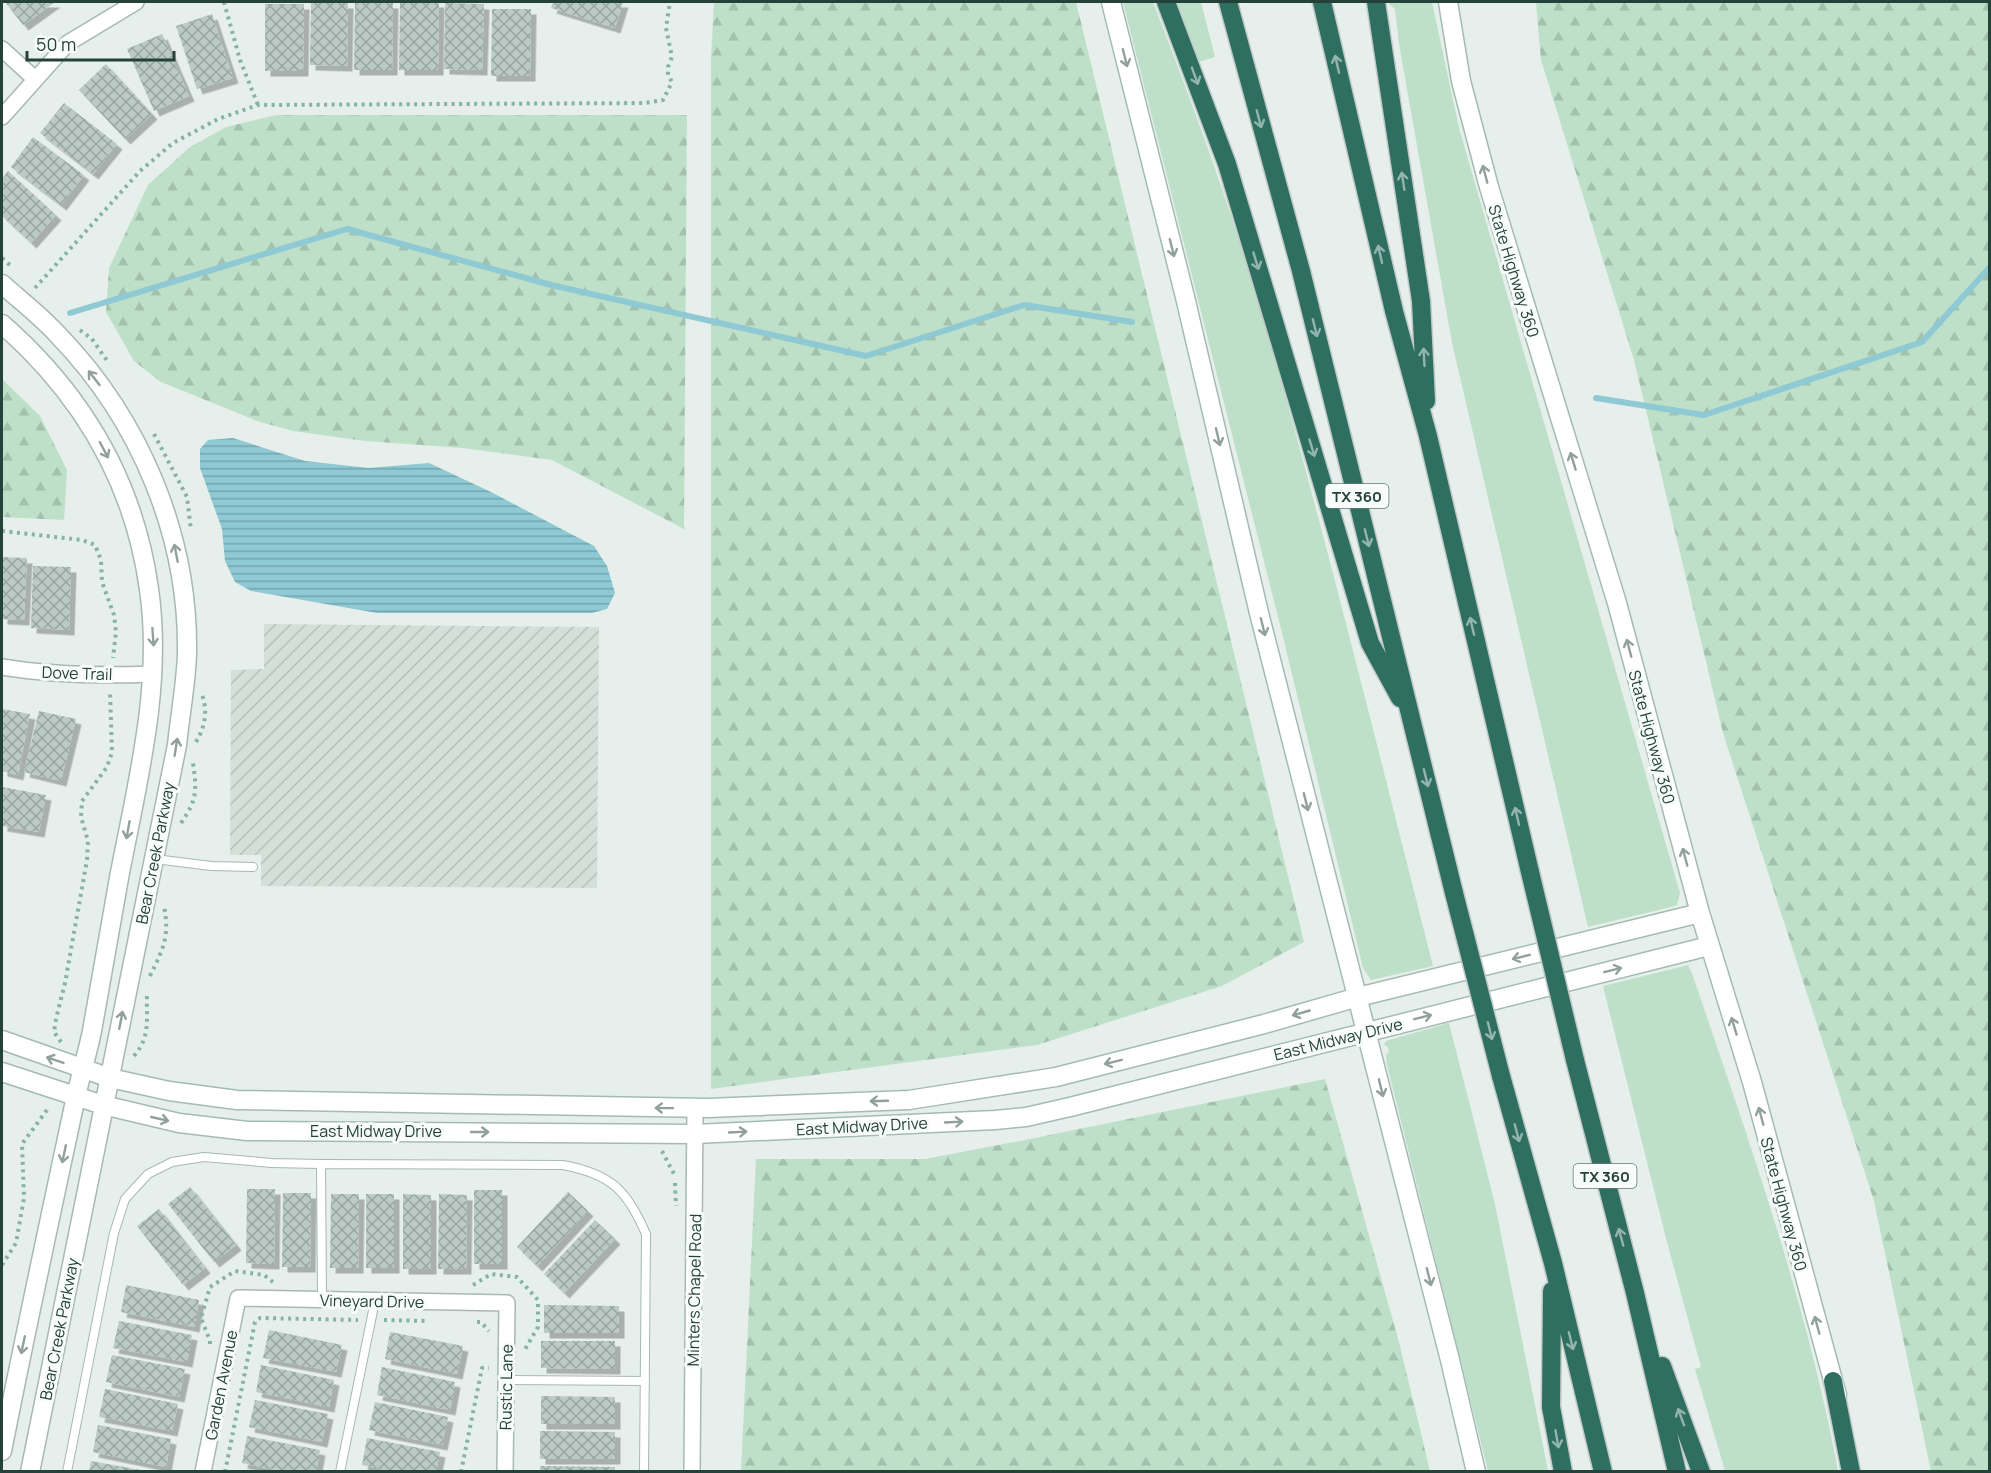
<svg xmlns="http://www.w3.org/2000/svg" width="1991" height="1473" viewBox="0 0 1991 1473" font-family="Manrope,sans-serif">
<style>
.industrial{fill:url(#industrial-furrows)}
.grass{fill:#bfe0c8}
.forest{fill:url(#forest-firs)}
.water{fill:url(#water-rules)}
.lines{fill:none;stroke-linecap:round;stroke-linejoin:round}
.stream{stroke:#8ec9d4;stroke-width:6}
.building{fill:url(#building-cross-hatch);filter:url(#shadow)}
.service-casing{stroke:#a8b8b2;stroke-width:10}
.minor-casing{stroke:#a8b8b2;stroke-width:18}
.tertiary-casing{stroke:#a8b8b2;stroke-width:21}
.secondary-casing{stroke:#a4bbb3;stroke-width:21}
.motorway-casing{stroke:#c2cac8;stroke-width:21}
.path{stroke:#86b3a5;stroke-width:4;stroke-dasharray:3 4.5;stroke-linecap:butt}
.service{stroke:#fff;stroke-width:8}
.minor{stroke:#fff;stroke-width:15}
.tertiary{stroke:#fff;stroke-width:18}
.secondary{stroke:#fff;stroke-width:18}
.motorway{stroke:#2f6f62;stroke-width:18}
.motorway-bridge-casing{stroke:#c2cac8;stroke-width:21;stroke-linecap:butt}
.motorway-bridge{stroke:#2f6f62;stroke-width:18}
.oneway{stroke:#92a09c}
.oneway2{stroke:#93b5ae}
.labels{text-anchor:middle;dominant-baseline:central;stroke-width:6;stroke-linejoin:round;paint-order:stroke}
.shield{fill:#f7fbf9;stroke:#637a73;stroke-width:1.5}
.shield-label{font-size:15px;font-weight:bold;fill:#24423a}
.street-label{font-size:16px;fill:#24423a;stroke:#f7fbf9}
</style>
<defs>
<pattern id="industrial-furrows" width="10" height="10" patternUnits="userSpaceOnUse" patternTransform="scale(1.5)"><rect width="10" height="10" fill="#d4dfda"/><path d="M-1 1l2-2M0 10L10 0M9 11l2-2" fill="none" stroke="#b6c1bc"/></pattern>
<pattern id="forest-firs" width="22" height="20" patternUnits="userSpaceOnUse" patternTransform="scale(1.5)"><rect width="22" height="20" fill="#bfe0c8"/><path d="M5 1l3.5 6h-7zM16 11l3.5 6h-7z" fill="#a4c1ad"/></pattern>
<pattern id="water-rules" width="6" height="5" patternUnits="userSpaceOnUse" patternTransform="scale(1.5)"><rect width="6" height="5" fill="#8ec9d4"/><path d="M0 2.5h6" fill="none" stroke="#74a5ad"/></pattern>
<pattern id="building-cross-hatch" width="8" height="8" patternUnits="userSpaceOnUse" patternTransform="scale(1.5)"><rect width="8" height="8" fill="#bbcac4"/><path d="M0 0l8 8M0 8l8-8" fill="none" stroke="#98a6a0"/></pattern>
<filter id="shadow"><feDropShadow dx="5.5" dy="5.5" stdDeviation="0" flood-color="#0004"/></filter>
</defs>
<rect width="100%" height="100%" fill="#e6efeb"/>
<!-- industrial -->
<path class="industrial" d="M264 624 599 627 597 888 261 886V855H230L231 670 264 669Z"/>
<!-- grass -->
<path class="grass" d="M1123 2H1153C1195 110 1235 219 1267 331 1327 541 1379 754 1433 966L1371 980 1363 968 1283 637Z
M1176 2H1201L1215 57 1199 62Z
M1388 2H1432L1459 128 1680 893 1677 905 1667 908 1588 927 1452 343 1399 44 1395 9 1389 4Z
M1688 965 1693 976C1748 1139 1807 1302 1838 1471H1725L1695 1369 1701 1367 1668 1246 1603 986Z
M1449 1023 1495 1204 1548 1471H1488L1387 1065 1386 1055 1389 1052 1388 1047 1384 1045 1386 1041Z"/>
<!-- forest -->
<path class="forest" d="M714 2H1076L1304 942 1222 986 1037 1045 711 1089V59Z
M1536 2H1989V1471H1931L1874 1201 1723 733 1634 360 1541 60Z
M276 115H687L684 529 552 460 463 448 365 441 293 431 257 421 161 382 134 361 106 312 109 268 148 185 190 147 226 127Z
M2 379 40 416 67 470 64 520 2 517Z
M1325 1079 1399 1342 1430 1471H741L756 1159H925L1030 1139Z"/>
<!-- water -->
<path class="water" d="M233 438 305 461 369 468 429 463 491 492 594 546 607 566 615 593 607 609 592 613H377L251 591 235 582 225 561 222 529 200 468V449L208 440Z"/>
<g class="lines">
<!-- stream -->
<path class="stream" d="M70 313 347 229 551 285 866 356 1024 305 1132 322
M1596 398 1704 415 1922 342 1990 267"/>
</g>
<!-- building -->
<path class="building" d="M5 2H55L23 25Z
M311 2 348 3 347 66 310 65Z
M355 2 393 3 392 70H354Z
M400 2H439L438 70H399Z
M553 2H623L615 28 551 8Z
M445 3 484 4 482 70 444 69Z
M265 4H304L303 71H265Z
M492 9H531L530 76H491Z
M212 14 233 78 197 89 176 26Z
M162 34 189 96 154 111 127 49Z
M106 64 152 114 125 139 79 90Z
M64 103 117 144 93 174 40 133Z
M33 137 84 175 61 205 11 167Z
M8 171 56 215 31 243 2 216V179Z
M2 557 27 558 24 620 2 619Z
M33 566 71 567 69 630 31 628Z
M2 709 30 714 18 775 2 771Z
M39 711 76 719 61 781 24 772Z
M2 787 46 795 39 832 2 826Z
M190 1187 236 1245 214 1262 168 1204Z
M247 1189H275L274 1264 246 1263Z
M474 1190H502V1264H474Z
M568 1192 588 1211 537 1266 517 1247Z
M283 1193H311L310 1267H282Z
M331 1194H359L358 1268H330Z
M366 1194H394V1268H366Z
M403 1194 431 1195V1269H403Z
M439 1194 467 1195 466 1269H438Z
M159 1209 205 1268 183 1285 137 1226Z
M595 1220 615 1239 564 1293 544 1274Z
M126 1285 199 1300 194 1327 121 1312Z
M544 1305 619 1306V1333H544Z
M119 1321 192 1335 187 1362 113 1348Z
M269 1330 342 1345 336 1372 263 1358Z
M390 1332 463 1346 457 1374 385 1359Z
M541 1341H615V1369L541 1368Z
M112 1355 185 1369 179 1397 106 1382Z
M261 1365 334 1380 329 1407 256 1392Z
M382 1367 455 1382 450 1410 377 1395Z
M105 1389 178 1404 172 1431 99 1417Z
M541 1396 615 1397V1424H541Z
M255 1400 328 1414 322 1442 249 1427Z
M375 1402 448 1417 442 1445 369 1430Z
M98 1425 171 1439 166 1467 93 1452Z
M540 1431 615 1432V1459H540Z
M247 1436 320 1450 316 1472H284L242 1463Z
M367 1438 440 1452 436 1472H395L362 1465Z
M91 1461 141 1470V1472H89Z
M540 1466 615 1467V1472H540Z"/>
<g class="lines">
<!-- service casing -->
<g class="service-casing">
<path id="service" d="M155 859 211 866 253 867
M321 1164 322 1300
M506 1380 645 1381
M67 1472 114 1233 125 1199 148 1174 172 1162 204 1157 272 1163 321 1164 563 1165C611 1174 627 1190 646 1234L644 1472
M340 1472 375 1301"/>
</g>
<!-- minor casing -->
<g class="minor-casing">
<path id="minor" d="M2 49 35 79
M2 117 68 43 136 2
M2 667C51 675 102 676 152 674
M203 1472 238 1298 507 1303 505 1472
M692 1472 695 1108"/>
</g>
<!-- tertiary casing -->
<g class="tertiary-casing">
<path id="tertiary" d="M2 284C21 301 42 317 59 336 140 420 189 536 187 654 186 684 180 715 177 745L30 1472
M2 324C83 395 134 481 149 589 163 686 137 783 119 878 110 929 101 980 92 1031 87 1055 80 1077 75 1101 50 1218 25 1334 2 1451"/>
</g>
<!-- secondary casing -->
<g class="secondary-casing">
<path id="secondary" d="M1111 2 1185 297 1259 613 1450 1360 1476 1472
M1448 2 1461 81 1489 187 1617 603 1700 913 1752 1082 1837 1395
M2 1040 110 1078 169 1091 237 1100 708 1108 909 1100 1056 1077 1264 1024 1358 997 1700 913
M2 1072 103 1105 179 1123 247 1131 695 1134 995 1120 1026 1117 1070 1107 1709 946"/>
</g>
<!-- motorway casing -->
<g class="motorway-casing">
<path id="motorway" d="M1166 2 1227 164 1370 643 1400 698
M1228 2 1301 271 1454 893
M1322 2 1394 311 1428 436 1530 872
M1376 2 1421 301 1426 401
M1575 1060 1635 1293 1677 1472
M1501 1076 1553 1263 1603 1472
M1552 1291 1551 1407 1563 1472
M1662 1366 1701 1472
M1833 1381 1851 1472"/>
</g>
<!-- path -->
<path class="path" d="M224 2 240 60 258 105
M2 258 12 267
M35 288 140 171 173 143 218 119 258 105 645 103 663 100 672 82 668 75V67L672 57 666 28 670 2
M80 330 92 339 108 362
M154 434 187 497 191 530
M2 531 82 540 95 545 101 560 102 582 114 615 116 632 113 658
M196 742C205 727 208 711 202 695
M181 823C197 800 197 791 193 763
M150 976C163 949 170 937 164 906
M61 1042 54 1032 56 1019 65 983 87 860 88 841 81 817 82 801 107 767 112 752 110 691
M134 1056C151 1036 146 1019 147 995
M662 1151 675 1176
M675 1183 676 1206
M2 1265 16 1243 24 1198 22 1144 47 1110
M473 1285 491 1274 517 1277 538 1300V1327L524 1351
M384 1320 427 1321
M477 1322H481L489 1331
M210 1344V1341L201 1318 210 1287 235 1271 264 1275 273 1282
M225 1472 255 1322 260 1318 358 1320
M461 1472 482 1368H489"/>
<!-- service -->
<use href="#service" class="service"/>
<!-- minor -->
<use href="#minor" class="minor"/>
<!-- tertiary -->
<use href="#tertiary" class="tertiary"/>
<!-- secondary -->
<use href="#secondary" class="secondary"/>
<!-- motorway -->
<use href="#motorway" class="motorway"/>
<!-- motorway-bridge casing -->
<g class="motorway-bridge-casing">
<path id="motorway-bridge" d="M1530 872 1575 1060
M1454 893 1501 1076"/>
</g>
<!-- motorway-bridge -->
<use href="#motorway-bridge" class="motorway-bridge"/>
</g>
<!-- one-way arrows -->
<defs><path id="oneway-shaft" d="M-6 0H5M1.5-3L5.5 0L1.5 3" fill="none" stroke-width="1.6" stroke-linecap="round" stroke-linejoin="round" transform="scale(1.5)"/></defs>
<g class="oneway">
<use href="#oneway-shaft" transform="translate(1125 58) rotate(76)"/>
<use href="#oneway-shaft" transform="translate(1485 174) rotate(-105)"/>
<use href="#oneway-shaft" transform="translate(1172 248) rotate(76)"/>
<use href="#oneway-shaft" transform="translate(94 378) rotate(-128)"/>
<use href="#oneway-shaft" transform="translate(1218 437) rotate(77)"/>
<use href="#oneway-shaft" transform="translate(104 450) rotate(62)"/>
<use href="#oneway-shaft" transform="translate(1573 461) rotate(-107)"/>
<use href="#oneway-shaft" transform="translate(176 553) rotate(-101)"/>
<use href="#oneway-shaft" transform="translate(1263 627) rotate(76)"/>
<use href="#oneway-shaft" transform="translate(153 637) rotate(86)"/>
<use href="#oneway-shaft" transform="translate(1629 648) rotate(-105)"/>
<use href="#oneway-shaft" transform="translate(176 747) rotate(-81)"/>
<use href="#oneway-shaft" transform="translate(1306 802) rotate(76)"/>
<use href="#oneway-shaft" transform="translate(128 830) rotate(100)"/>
<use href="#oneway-shaft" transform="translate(1685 857) rotate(-105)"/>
<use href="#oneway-shaft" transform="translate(1521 957) rotate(166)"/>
<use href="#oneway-shaft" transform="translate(1613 970) rotate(-14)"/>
<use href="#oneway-shaft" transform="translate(1301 1013) rotate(164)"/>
<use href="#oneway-shaft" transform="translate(1423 1017) rotate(-14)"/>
<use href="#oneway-shaft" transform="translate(121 1020) rotate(-79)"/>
<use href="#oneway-shaft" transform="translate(1734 1026) rotate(-107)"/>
<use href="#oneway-shaft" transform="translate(55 1060) rotate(-161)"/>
<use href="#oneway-shaft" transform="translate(1113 1062) rotate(166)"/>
<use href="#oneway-shaft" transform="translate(1381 1088) rotate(76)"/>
<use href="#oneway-shaft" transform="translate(879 1101) rotate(178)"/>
<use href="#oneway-shaft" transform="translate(664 1108) rotate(-179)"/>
<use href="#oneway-shaft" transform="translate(1761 1116) rotate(-105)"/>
<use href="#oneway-shaft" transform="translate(160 1119) rotate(13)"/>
<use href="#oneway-shaft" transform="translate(954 1122) rotate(-3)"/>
<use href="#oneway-shaft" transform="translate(480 1132)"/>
<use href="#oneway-shaft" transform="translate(738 1132) rotate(-3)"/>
<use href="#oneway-shaft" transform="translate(64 1154) rotate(102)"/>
<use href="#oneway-shaft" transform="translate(1429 1277) rotate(76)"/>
<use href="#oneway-shaft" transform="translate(1817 1325) rotate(-105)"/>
<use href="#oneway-shaft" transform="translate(23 1345) rotate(102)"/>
</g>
<g class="oneway2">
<use href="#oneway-shaft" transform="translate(1337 64) rotate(-103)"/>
<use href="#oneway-shaft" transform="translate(1195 76) rotate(70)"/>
<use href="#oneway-shaft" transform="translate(1259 119) rotate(75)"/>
<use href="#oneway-shaft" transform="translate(1403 181) rotate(-99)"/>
<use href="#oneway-shaft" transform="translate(1380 254) rotate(-103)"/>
<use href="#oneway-shaft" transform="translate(1256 261) rotate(73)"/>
<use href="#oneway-shaft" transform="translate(1315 328) rotate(76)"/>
<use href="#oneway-shaft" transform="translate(1424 357) rotate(-93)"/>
<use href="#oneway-shaft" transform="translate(1312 448) rotate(73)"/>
<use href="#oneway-shaft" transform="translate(1367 538) rotate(76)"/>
<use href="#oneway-shaft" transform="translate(1472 626) rotate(-103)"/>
<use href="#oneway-shaft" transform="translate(1426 778) rotate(76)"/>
<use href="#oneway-shaft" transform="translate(1517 816) rotate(-103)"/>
<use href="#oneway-shaft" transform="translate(1490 1031) rotate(76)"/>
<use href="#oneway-shaft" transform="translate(1517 1133) rotate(75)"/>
<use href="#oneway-shaft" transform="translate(1621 1237) rotate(-105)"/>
<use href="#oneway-shaft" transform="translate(1571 1341) rotate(76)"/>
<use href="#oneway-shaft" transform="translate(1681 1417) rotate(-110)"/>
<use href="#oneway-shaft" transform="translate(1557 1439) rotate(80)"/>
</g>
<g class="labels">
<!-- shield labels -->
<g class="shield">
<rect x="1325.5" y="484" width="63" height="24" rx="4.5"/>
<rect x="1573.5" y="1164" width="63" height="24" rx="4.5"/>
</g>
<g class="shield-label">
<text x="1357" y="496">TX 360</text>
<text x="1605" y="1176">TX 360</text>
</g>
<!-- street labels -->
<g class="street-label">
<text transform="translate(1514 271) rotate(73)">State Highway 360</text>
<text transform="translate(77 673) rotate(2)">Dove Trail</text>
<text transform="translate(1652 737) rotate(75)">State Highway 360</text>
<text transform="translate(155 853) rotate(-79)">Bear Creek Parkway</text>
<text transform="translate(1338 1039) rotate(-14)">East Midway Drive</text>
<text transform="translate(862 1126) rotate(-3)">East Midway Drive</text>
<text x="376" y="1131">East Midway Drive</text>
<text transform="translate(1784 1204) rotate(75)">State Highway 360</text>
<text transform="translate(694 1290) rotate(-89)">Minters Chapel Road</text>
<text transform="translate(372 1301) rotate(1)">Vineyard Drive</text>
<text transform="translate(59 1329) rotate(-79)">Bear Creek Parkway</text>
<text transform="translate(221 1385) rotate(-79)">Garden Avenue</text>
<text transform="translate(506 1387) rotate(-89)">Rustic Lane</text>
</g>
</g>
<!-- border -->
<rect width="1991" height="1473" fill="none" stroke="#24423a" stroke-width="6"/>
<!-- scale -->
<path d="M27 51v9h147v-9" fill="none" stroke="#24423a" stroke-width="3"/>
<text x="36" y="51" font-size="18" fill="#24423a" stroke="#f7fbf9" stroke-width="4.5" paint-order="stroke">50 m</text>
</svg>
